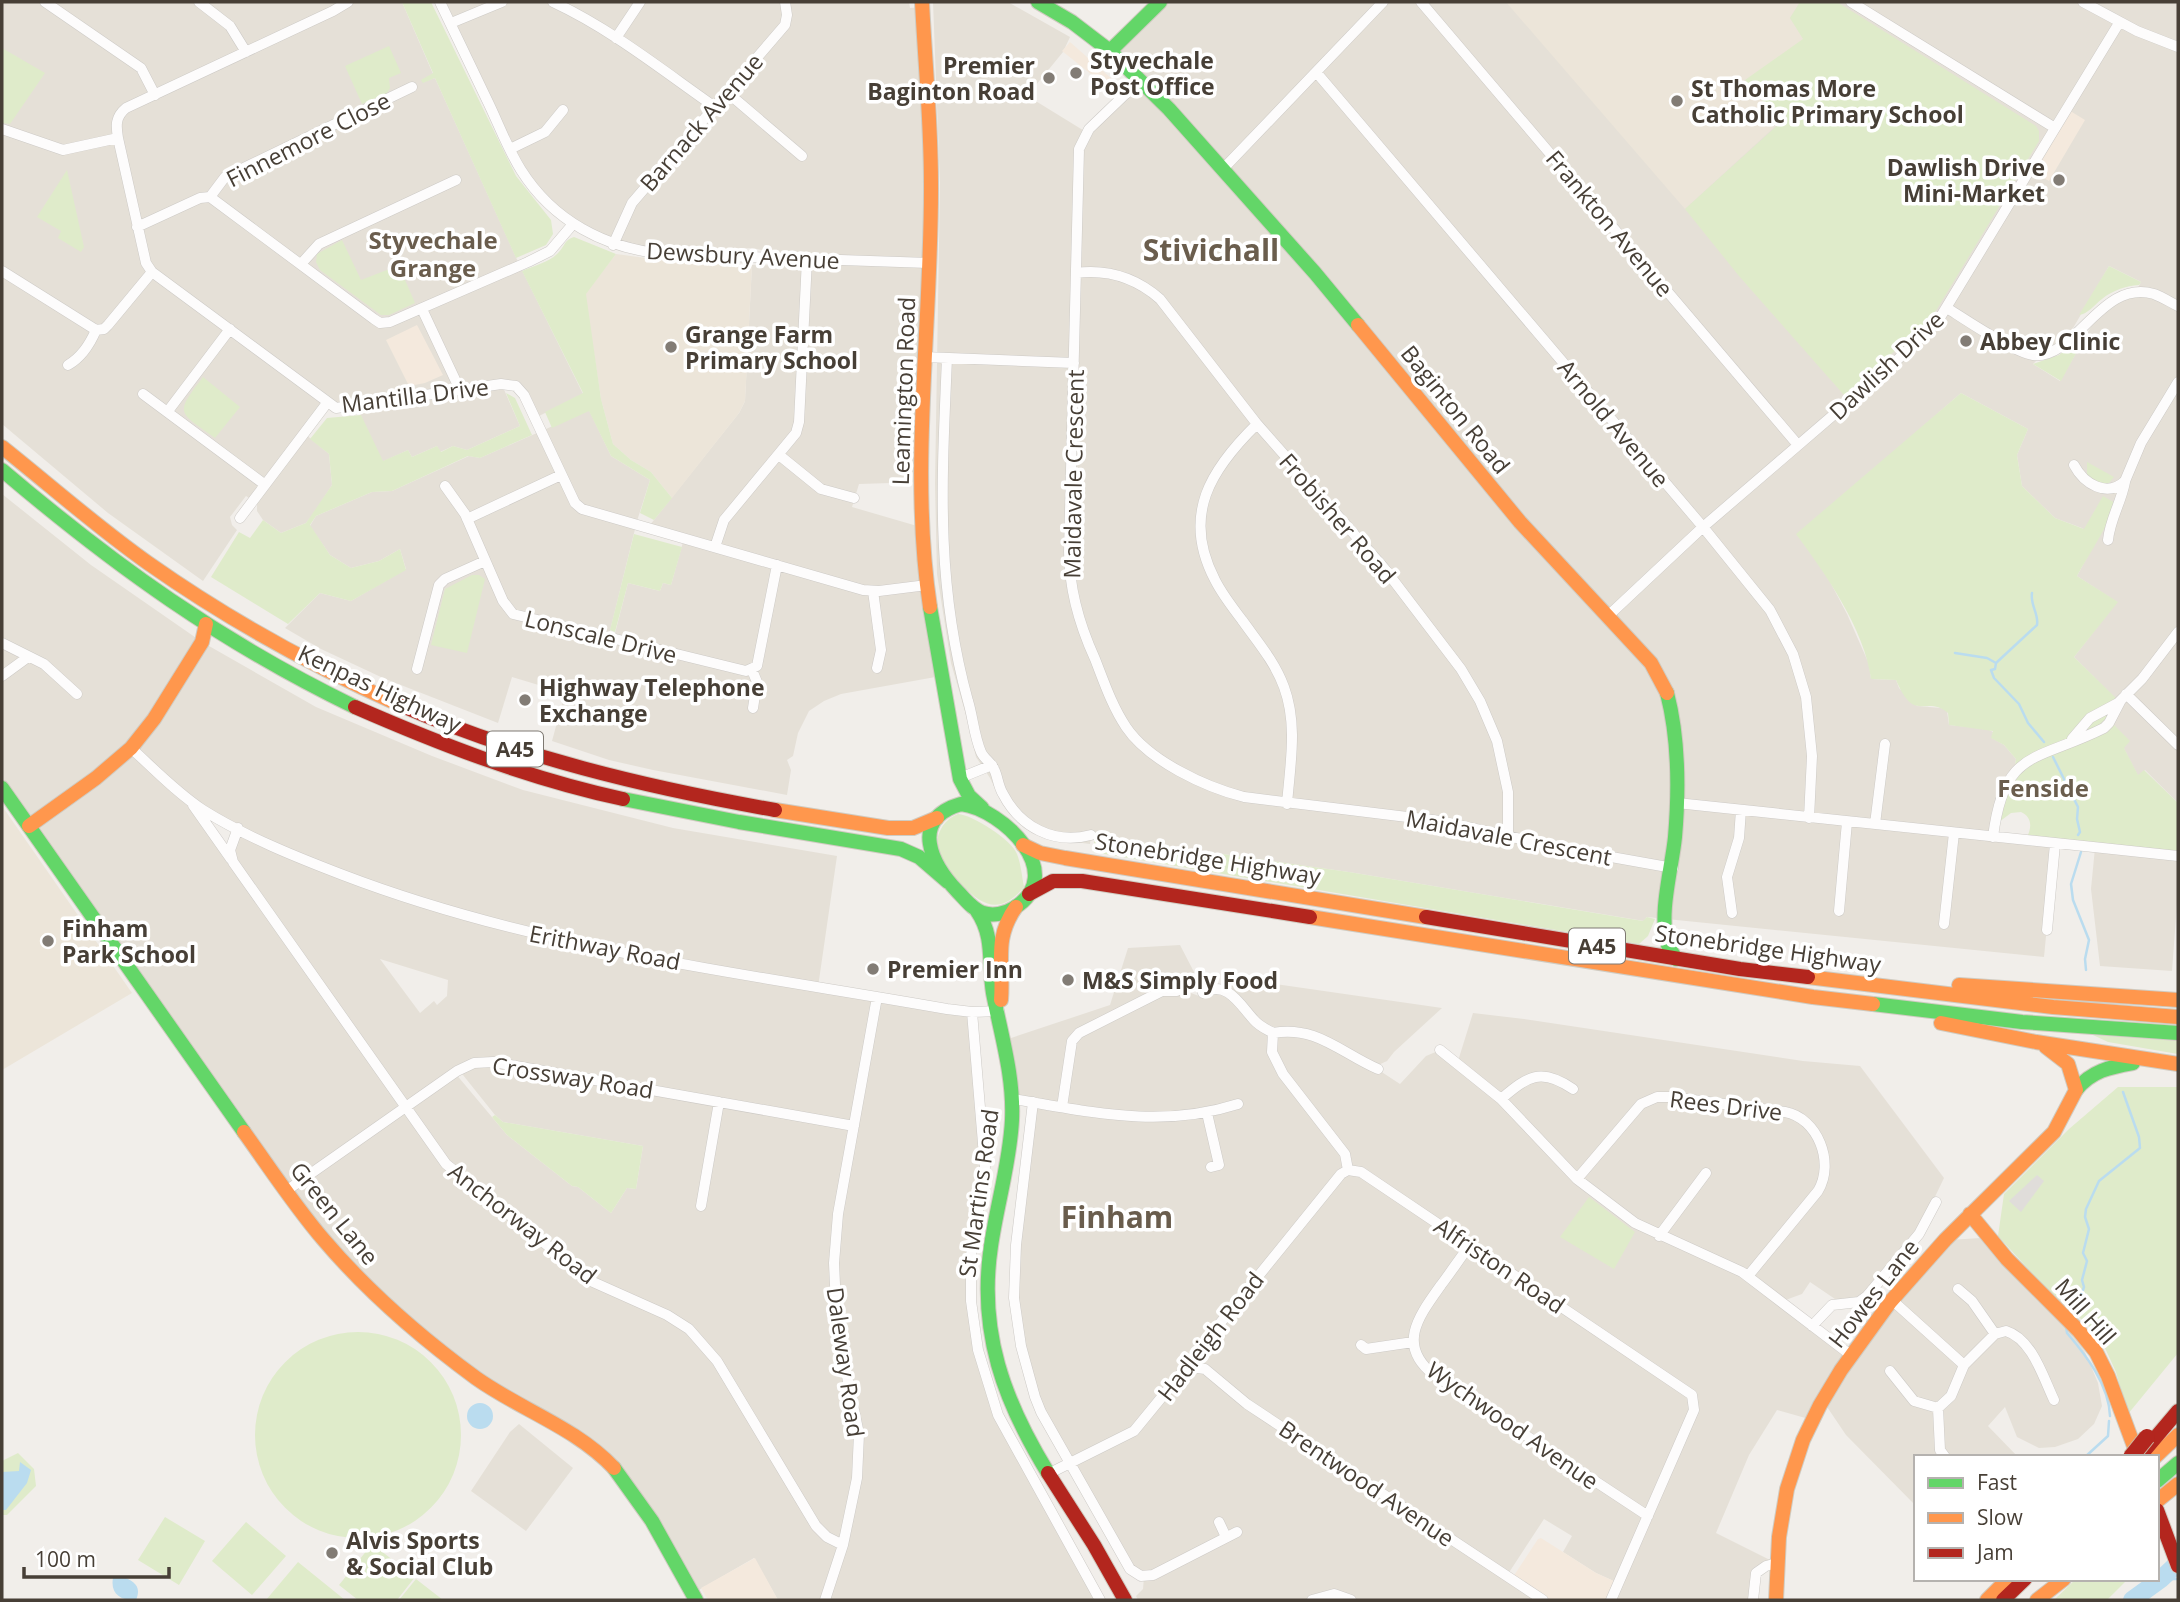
<svg xmlns="http://www.w3.org/2000/svg" width="2180" height="1602" viewBox="0 0 2180 1602" font-family="'Open Sans',sans-serif">
<style>
.residential{fill:#e5e0d7;fill-rule:evenodd}
.commercial{fill:#f4e9dd}
.education{fill:#ece5d9}
.green{fill:#dfebca}
.parking{fill:#e0ddda}
.water{fill:#badcef}
.lines{fill:none;stroke-linecap:round;stroke-linejoin:round}
.stream{stroke:#badcef;stroke-width:2.5}
.river{stroke:#badcef;stroke-width:18}
.street-casing{stroke:#cdcac6;stroke-width:11}
.fast-casing{stroke:#d0cbc1;stroke-width:16}
.slow-casing{stroke:#d0cbc1;stroke-width:16}
.jam-casing{stroke:#d0cbc1;stroke-width:16}
.street{stroke:#fdfcfc;stroke-width:10}
.fast{stroke:#63d668;stroke-width:14}
.slow{stroke:#ff974d;stroke-width:14}
.jam{stroke:#b3261e;stroke-width:14}
.jam-bridge-casing{stroke:#c9baa5;stroke-width:18;stroke-linecap:butt}
.jam-bridge{stroke:#b3261e;stroke-width:16}
.poi-dot{fill:#827c75;stroke:#fff;stroke-width:2.5}
.labels{text-anchor:middle;dominant-baseline:central;stroke-width:7;stroke-linejoin:round;paint-order:stroke}
.shield{fill:#fff;stroke:#7e7972;stroke-width:2}
.shield-label{font-size:21px;font-weight:bold;fill:#473f36}
.poi-label{font-size:23px;font-weight:bold;fill:#473f36;stroke:#fff;text-anchor:start}
.street-label{font-size:23px;fill:#473f36;stroke:#fff}
.neighbourhood-label{font-size:24px;font-weight:bold;fill:#6a5d4d;stroke:#fff}
.district-label{font-size:30px;font-weight:bold;fill:#6a5d4d;stroke:#fff}
</style>
<rect width="100%" height="100%" fill="#f1eeea"/>
<!-- residential -->
<path class="residential" d="M2 2H402L433 74 422 80 423 82 435 78 519 264 583 394 535 418 524 395 502 385 520 426 467 450 453 446 440 452 437 446 412 457 408 450 382 462 357 407 327 403 304 433 329 454 332 485 314 513 306 523 281 533 263 520 257 511V503L246 496 230 517 232 525 237 530 203 581 108 513 2 424Z
M440 2H909L910 8 922 7 928 105 922 482 859 484 852 507 924 528 941 676 841 694 824 701 809 711 798 733 793 756 787 760 791 770 787 795 653 770 609 760 552 741 565 693 512 677 498 723 383 678 321 649 285 628 320 593 351 601 406 569 400 549 379 561 351 568 330 555 310 526 316 516 372 492 392 491 469 456 480 458 589 410 611 456 650 480 637 521 609 635 614 637 628 583 660 591 663 583 671 585 685 535 650 525 739 413 745 401 752 265 798 266 806 259 752 248 663 254 642 252 573 224 522 171Z
M933 2H1008L1070 37 1063 52 1036 85 1034 100 1086 132 1139 80 1110 51 1160 2H2178V803L2145 770 2138 776 2110 721 2119 702 2074 657 2117 602 2077 576 2096 541 2082 528 2055 518 2022 486 2017 455 2028 429 1961 393 1938 413 1827 576 1847 614 1869 664 1871 679 1896 680 1899 688 1917 706 1941 708 1947 711 1949 725 1988 729 1993 732 1992 738 2004 745 2016 759 2014 771 1993 837 2055 844 2044 957 1647 917 1644 921 1349 872 1091 835 1090 844 1060 840 1040 836 1024 828 1003 805 990 778 976 757 966 715 951 663 937 574 935 484 940 183ZM2109 266 2141 282 2135 293 2100 311 2060 381 2033 364 2042 355 2065 342Z
M2 494 91 565 202 642 316 707 432 756 523 790 673 828 837 856 818 987 972 1012 984 1139 970 1279 989 1391 1100 1600H778L754 1558 692 1594 611 1466 511 1400 355 1276 2 788ZM202 809 237 828 229 857ZM380 959 448 980 447 996 437 1005 434 1001 420 1013ZM459 1070 495 1115 503 1122 643 1146 636 1189 627 1188 611 1213 578 1187 572 1186 507 1135 455 1073Z
M2095 848 2178 856V890L2172 971 2100 966 2091 889Z
M1180 945 1194 972 1191 993 1199 996 1223 986 1226 977 1442 1008 1394 1052 1387 1061 1374 1067 1400 1084 1426 1056 1438 1051 1458 1061 1473 1013 1524 1019 1803 1061 1860 1066 1944 1178 1917 1234 1864 1294 1858 1299H1835L1810 1282 1802 1294 1777 1303 1853 1359 1948 1240 1981 1238 2036 1299 2073 1334 2085 1352 2098 1383 2102 1406 2094 1424 2078 1439 2055 1447 2039 1448 2017 1437 2005 1407 1988 1426 2018 1457H1916V1506L1846 1435 1821 1398 1809 1419 1777 1410 1749 1455 1716 1533 1772 1561 1755 1567 1752 1600H1613L1616 1582 1596 1573 1563 1552 1572 1536 1544 1519 1508 1574 1247 1400 1189 1365 1128 1431 1071 1460 1040 1403 1023 1341 1017 1302 1021 1226 1038 1100 1014 1096 1008 1039 1110 1005 1128 948Z
M1197 1366 1248 1404 1543 1600H1138L1136 1596 1143 1589 1144 1577 1137 1575 1071 1464 1128 1435 1184 1370Z
M519 1424 573 1468 526 1531 471 1491 510 1432Z"/>
<!-- commercial -->
<path class="commercial" d="M1070 42 1112 79 1106 86 1062 51Z
M2067 109 2085 120 2049 181 2030 170Z
M417 325 443 375 425 383 409 386 386 340Z
M1541 1538 1596 1573 1616 1582 1608 1600H1548L1513 1577 1538 1539Z
M755 1558 778 1600H708L701 1588Z"/>
<!-- education -->
<path class="education" d="M1506 2H1800L1790 18 1804 39 1781 121 1685 209Z
M616 254 683 263 752 265 745 401 739 413 672 498 651 472 631 460 613 444 601 399 585 294Z
M2 806 132 993 2 1070Z"/>
<!-- green -->
<path class="green" d="M402 2H431L516 176 551 220 553 234 546 245 516 258 435 78 423 83 421 80 433 73Z
M1800 2H1837L2036 126 2039 131V141L1937 309 1926 324 1844 395 1739 276 1685 209 1781 122 1745 80 1803 39 1790 18Z
M389 46 401 73 389 78 390 88 387 93 362 104 345 66Z
M2 48 45 73 10 124 2 123Z
M67 170 84 247 81 252 58 238 61 231 37 217Z
M574 237 616 254 586 294 601 399 613 444 631 460 651 472 672 498 654 520 640 513 650 480 611 456 589 411 552 428 545 412 583 393 522 271C533 266 550 262 558 253 565 246 564 240 574 237Z
M342 240 361 280 392 268 395 276 402 273 415 303 389 315H381L320 270 316 262 317 254Z
M2109 266 2141 282 2139 285C2126 286 2113 290 2102 299 2094 305 2088 314 2079 315Z
M2077 340 2081 344 2061 381 2033 364 2059 355Z
M203 377 240 407 215 438C178 411 174 415 203 377Z
M506 393 515 398 532 435 480 458 468 456 392 491 372 492 316 516 310 525 330 555 351 568 379 561 400 549 406 570 351 601 320 593 288 624 211 577 239 532 250 538 263 520 281 533 306 523 332 485 329 454 310 439 327 418 361 415 383 461 408 450 412 457 437 446 441 452 453 446 467 450 520 426Z
M1961 393 2028 429 2017 455 2022 486 2055 518 2084 529 2103 496 2115 503C2109 525 2089 554 2077 576L2118 602 2074 657 2119 701 2110 721 2130 741 2124 748 2138 775 2144 770 2178 803V856L2027 837C2032 827 2032 817 2021 812L2011 813 1995 825 2014 771 2016 759 2004 745 1991 738 1993 731 1949 725 1948 713C1926 694 1915 725 1896 680L1871 679C1865 630 1825 573 1796 534Z
M2087 462 2114 477 2109 483 2099 484 2087 475Z
M634 534 682 547 671 585 663 583 660 591 628 583 615 632 610 630Z
M472 575H479L485 579 467 653 431 645 445 589Z
M958 814C973 815 1012 840 1017 854 1021 864 1022 877 1024 887 1001 915 983 907 961 884 953 875 942 866 938 854 934 837 942 820 958 814Z
M1095 836 1349 872 1643 921 1647 917 1655 919 1648 936 1639 944 1093 852Z
M2093 1035 2178 1041V1054L2108 1042Z
M2118 1087H2178V1353L2128 1414 2116 1372 2105 1348 2091 1328 2043 1285 1998 1236 2004 1194 2069 1129Z
M495 1115 503 1122 643 1146 636 1189 627 1188 611 1213 578 1187 572 1186 507 1135 492 1117Z
M1589 1197 1635 1232 1614 1269 1560 1237Z
M255 1435a103 103 0 1 1 206 0a103 103 0 1 1-206 0Z
M18 1453 34 1469 36 1486 7 1515H2V1461Z
M165 1517 205 1541 179 1585 138 1560Z
M246 1522 286 1556 252 1595 212 1561Z
M372 1544 415 1577 397 1600H358L339 1585Z
M298 1562 345 1600H266Z
M416 1579 443 1600H399Z
M2076 1579H2128L2107 1600H2054Z"/>
<!-- parking -->
<path class="parking" d="M2037 1175 2044 1181 2021 1212 2009 1201Z"/>
<!-- water -->
<path class="water" d="M467 1416a13 13 0 1 1 26 0a13 13 0 1 1-26 0Z
M20 1462 31 1470 27 1483 6 1510H2V1472L19 1471Z
M121 1576C134 1581 142 1586 136 1600 121 1601 110 1594 113 1578Z"/>
<g class="lines">
<!-- stream -->
<path class="stream" d="M1955 653 1987 658 1996 663 1995 669 1991 670 1994 678 2019 704 2028 723 2044 742
M1996 663 2037 625C2039 614 2030 605 2032 593
M2053 757 2078 807 2077 819 2080 832 2078 835
M2081 852 2071 884 2073 900 2089 940 2085 959 2086 970
M2073 1310 2078 1304 2084 1287 2082 1280 2087 1261 2083 1253 2089 1229 2085 1217 2086 1209 2099 1181 2140 1148 2139 1137 2123 1092
M2066 1326 2067 1333C2086 1355 2109 1385 2110 1416
M2085 1457 2108 1436 2109 1421
M2161 1579H2178"/>
<!-- river -->
<path class="river" d="M2132 1600 2161 1579 2178 1563"/>
<!-- street casing -->
<g class="street-casing">
<path id="street" d="M45 2 141 68 155 95
M199 2 230 26 246 52
M348 2 333 11 126 108C115 117 116 126 118 138L146 263 152 272 336 408 501 384 516 386 524 395 575 503 582 509 863 590 879 591 927 585
M440 2C455 34 471 66 486 98 498 122 507 148 521 170 553 221 605 248 663 254L929 263
M553 2C611 29 662 70 715 107
M1421 2 1798 445
M1851 2 2055 128
M2083 2 2137 31 2178 47
M451 23 502 2
M616 38 640 2
M1316 72 1703 527 1770 610 1793 654 1806 697 1812 756 1809 818
M1140 80 1089 129 1079 149 1069 551C1069 590 1079 624 1095 659 1104 682 1112 706 1126 727 1149 761 1205 787 1244 797L1440 821 1561 848 1673 868
M728 93 802 156
M2 129 63 150 118 138
M510 149 545 132 563 110
M1223 169 1383 2
M210 197 225 177 412 87
M137 227 200 198 210 197 374 319 380 323 390 322 528 262 550 251 573 224
M613 245 632 203 785 25 787 15 785 2
M301 264 319 244 456 180
M2 271 96 330 104 329 108 325 152 272
M1076 273C1108 269 1136 278 1160 299L1257 424 1384 568 1461 669 1480 701 1497 741 1508 792V837
M1947 308C1966 320 2013 352 2033 355 2076 360 2101 278 2154 294 2162 297 2170 302 2178 306
M422 309 460 390
M924 357 1074 363
M947 358C942 479 935 582 968 701 973 717 974 736 981 752 984 759 991 762 994 769 998 777 998 786 1003 794 1020 827 1054 845 1091 835
M68 365C82 357 90 344 96 330
M143 394 264 484
M168 411 230 329
M1257 424C1211 469 1181 515 1215 580 1222 594 1232 607 1242 620 1257 641 1275 662 1284 687 1298 725 1290 765 1287 804
M779 455 821 489 854 498
M2074 465C2084 484 2107 498 2125 481L2141 443 2178 382
M445 486 465 514 503 601 513 614 746 671 757 666 777 565
M240 518 327 403
M467 519 561 475
M2108 540C2110 519 2121 503 2125 482
M715 547 724 520 796 433 799 422 807 259
M873 591 881 650 877 668
M1608 616 1703 527 1895 362 1938 321 2119 23
M2 643 44 664 77 694
M417 669 439 585 445 579 485 561
M752 670 757 682 753 708
M2 676 28 657
M2126 694 2178 745
M2072 739 2090 718 2118 703 2142 679 2178 632
M131 748C154 769 177 793 203 810 246 837 296 857 343 875 536 949 744 973 947 1009L972 1012 999 1011
M960 778 992 765
M1677 803 2178 856
M193 805 231 859
M1875 824 1885 744
M238 828 230 850 233 862 446 1164 593 1282 667 1315 689 1329 717 1361 816 1526 827 1537 843 1545
M1993 837C2004 748 2036 762 2104 728L2109 723 2121 700
M1839 911 1847 822
M1732 913 1727 877 1739 838 1741 810
M1944 924 1954 833
M2047 930 2055 844
M1203 993C1227 979 1240 1005 1254 1020 1259 1026 1266 1029 1273 1033
M972 1012 985 1167 971 1255V1301L978 1350 998 1415 1100 1600
M1440 1050 1501 1099 1577 1179 1635 1223 1742 1272 1852 1356
M1013 1099C1092 1112 1160 1129 1238 1104
M1501 1099C1528 1076 1541 1067 1573 1089
M1033 1102 1016 1245 1014 1298 1021 1346 1035 1397 1041 1412 1130 1569 1141 1576 1153 1575 1237 1532
M1062 1107 1072 1041 1079 1033 1162 991H1177
M1207 1113 1219 1165 1211 1167
M1348 1170 1361 1172 1692 1395 1694 1410 1611 1600
M1348 1170 1345 1154 1283 1074 1272 1052 1273 1033C1316 1025 1341 1053 1378 1069
M1577 1179 1641 1104 1657 1097H1670L1785 1112C1818 1118 1835 1163 1818 1191L1748 1276
M286 1191 457 1071 474 1063 493 1062 854 1126
M701 1206 719 1102
M1659 1236 1706 1173
M1470 1245C1460 1258 1451 1272 1441 1285 1419 1316 1396 1345 1434 1375L1648 1516
M1958 1289 1972 1301 1995 1334 2006 1331C2032 1339 2043 1377 2054 1400
M1893 1301 1964 1365
M1812 1326 1832 1305 1859 1302 1867 1296 1919 1234 1936 1202
M1361 1345 1366 1349 1413 1342
M1192 1367 1205 1369 1247 1404 1543 1600
M1890 1371 1914 1401 1938 1408 1951 1396 1964 1365 1995 1334
M1938 1408 1940 1450 1945 1457
M1048 1474 1134 1431 1184 1370 1192 1367 1200 1348 1341 1174 1348 1170
M1219 1522 1226 1537
M825 1600 843 1545 857 1478 859 1434 837 1328 834 1263 838 1214 877 997
M1312 1600 1334 1594 1351 1600
M1753 1600 1756 1573 1766 1566 1777 1563"/>
</g>
<!-- fast casing -->
<g class="fast-casing">
<path id="fast" d="M1038 2 1072 22 1110 51 1169 109 1315 273 1358 325
M1110 51 1160 2
M2 470C115 566 221 642 355 707
M930 607 960 779 969 796 982 808
M1667 693C1679 739 1679 790 1675 837 1672 868 1658 915 1668 945 1670 950 1674 955 1676 959
M2 788 244 1132
M623 799 739 822 901 849 919 857 948 882
M961 804C1003 809 1069 874 1014 908 1005 914 993 916 983 913 972 909 966 900 958 892 932 865 908 819 961 804Z
M977 911C995 937 988 964 993 993 1001 1035 1014 1076 1012 1120 1010 1162 997 1204 991 1246 978 1332 1004 1401 1048 1473
M1873 1004 2022 1022 2178 1033
M2076 1090C2091 1071 2110 1067 2133 1063
M614 1468 652 1521 696 1600
M2157 1481 2178 1463"/>
</g>
<!-- slow casing -->
<g class="slow-casing">
<path id="slow" d="M922 2C925 62 931 122 931 183 932 322 909 469 930 607
M1358 325 1520 522 1651 663 1667 693
M2 447C51 486 97 527 148 563 226 618 311 665 398 704
M775 810 888 828H913L937 818
M29 826 96 778 131 748 154 719 202 642 206 624
M1023 845 1040 853 1065 858 1426 917
M1310 917 1813 997 1873 1004
M1808 977 2053 1007 2178 1017
M1959 985 2178 1000
M1001 1000C1004 964 993 939 1016 907
M1941 1023 2036 1042 2178 1064
M2046 1047 2068 1064 2076 1090
M244 1132C270 1168 294 1205 323 1239 368 1292 420 1337 476 1378 521 1410 575 1427 614 1468
M1970 1214 2007 1259 2079 1331 2096 1352 2108 1376 2138 1457
M2155 1457 2178 1435
M2157 1501 2178 1484
M1776 1600 1779 1537 1787 1489 1803 1440 1820 1405 1841 1370 1891 1301 1945 1240 2054 1132 2076 1090
M1987 1600 2008 1579
M2037 1600 2064 1579"/>
</g>
<!-- jam casing -->
<g class="jam-casing">
<path id="jam" d="M398 704C519 757 645 787 775 810
M355 707C442 745 530 779 623 799
M1029 894 1053 881H1082L1310 917
M1426 917 1740 969 1808 977
M2140 1456 2178 1411
M1048 1473 1094 1545 1125 1600
M2157 1510 2178 1566
M2003 1600 2025 1579"/>
</g>
<!-- street -->
<use href="#street" class="street"/>
<!-- fast -->
<use href="#fast" class="fast"/>
<!-- slow -->
<use href="#slow" class="slow"/>
<!-- jam -->
<use href="#jam" class="jam"/>
<!-- jam-bridge casing -->
<g class="jam-bridge-casing">
<path id="jam-bridge" d="M2131 1457 2147 1437"/>
</g>
<!-- jam-bridge -->
<use href="#jam-bridge" class="jam-bridge"/>
</g>
<!-- markers -->
<g class="poi-dot">
<circle cx="1076" cy="73" r="7"/>
<circle cx="1049" cy="78" r="7"/>
<circle cx="1677" cy="101" r="7"/>
<circle cx="2059" cy="180" r="7"/>
<circle cx="1966" cy="341" r="7"/>
<circle cx="671" cy="347" r="7"/>
<circle cx="525" cy="700" r="7"/>
<circle cx="48" cy="941" r="7"/>
<circle cx="873" cy="969" r="7"/>
<circle cx="1068" cy="980" r="7"/>
<circle cx="332" cy="1553" r="7"/>
</g>
<g class="labels">
<!-- shield labels -->
<g class="shield">
<rect x="487" y="731.5" width="56" height="35" rx="5"/>
<rect x="1569" y="928.5" width="56" height="35" rx="5"/>
</g>
<g class="shield-label">
<text x="515" y="749">A45</text>
<text x="1597" y="946">A45</text>
</g>
<!-- poi labels -->
<g class="poi-label">
<text x="1090" y="60">Styvechale<tspan x="1090" dy="26">Post Office</tspan></text>
<text x="1035" y="65" text-anchor="end">Premier<tspan x="1035" dy="26">Baginton Road</tspan></text>
<text x="1691" y="88">St Thomas More<tspan x="1691" dy="26">Catholic Primary School</tspan></text>
<text x="2045" y="167" text-anchor="end">Dawlish Drive<tspan x="2045" dy="26">Mini-Market</tspan></text>
<text x="685" y="334">Grange Farm<tspan x="685" dy="26">Primary School</tspan></text>
<text x="1980" y="341">Abbey Clinic</text>
<text x="539" y="687">Highway Telephone<tspan x="539" dy="26">Exchange</tspan></text>
<text x="62" y="928">Finham<tspan x="62" dy="26">Park School</tspan></text>
<text x="887" y="969">Premier Inn</text>
<text x="1082" y="980">M&amp;S Simply Food</text>
<text x="346" y="1540">Alvis Sports<tspan x="346" dy="26">&amp; Social Club</tspan></text>
</g>
<!-- street labels -->
<g class="street-label">
<text transform="translate(701 122) rotate(-49)">Barnack Avenue</text>
<text transform="translate(308 139) rotate(-27)">Finnemore Close</text>
<text transform="translate(1610 223) rotate(50)">Frankton Avenue</text>
<text transform="translate(743 255) rotate(3)">Dewsbury Avenue</text>
<text transform="translate(1886 365) rotate(-43)">Dawlish Drive</text>
<text transform="translate(903 391) rotate(-88)">Leamington Road</text>
<text transform="translate(415 395) rotate(-7)">Mantilla Drive</text>
<text transform="translate(1456 409) rotate(51)">Baginton Road</text>
<text transform="translate(1614 423) rotate(50)">Arnold Avenue</text>
<text transform="translate(1073 474) rotate(-89)">Maidavale Crescent</text>
<text transform="translate(1338 518) rotate(49)">Frobisher Road</text>
<text transform="translate(601 636) rotate(14)">Lonscale Drive</text>
<text transform="translate(380 688) rotate(25)">Kenpas Highway</text>
<text transform="translate(1509 837) rotate(11)">Maidavale Crescent</text>
<text transform="translate(1208 858) rotate(9)">Stonebridge Highway</text>
<text transform="translate(605 947) rotate(11)">Erithway Road</text>
<text transform="translate(1768 948) rotate(8)">Stonebridge Highway</text>
<text transform="translate(573 1077) rotate(9)">Crossway Road</text>
<text transform="translate(1726 1105) rotate(7)">Rees Drive</text>
<text transform="translate(978 1193) rotate(-82)">St Martins Road</text>
<text transform="translate(335 1213) rotate(51)">Green Lane</text>
<text transform="translate(523 1223) rotate(38)">Anchorway Road</text>
<text transform="translate(1500 1265) rotate(34)">Alfriston Road</text>
<text transform="translate(1873 1293) rotate(-52)">Howes Lane</text>
<text transform="translate(2086 1311) rotate(49)">Mill Hill</text>
<text transform="translate(1210 1336) rotate(-52)">Hadleigh Road</text>
<text transform="translate(846 1362) rotate(82)">Daleway Road</text>
<text transform="translate(1513 1425) rotate(35)">Wychwood Avenue</text>
<text transform="translate(1367 1483) rotate(34)">Brentwood Avenue</text>
</g>
<!-- neighbourhood labels -->
<g class="neighbourhood-label">
<text x="433" y="239">Styvechale<tspan x="433" dy="28">Grange</tspan></text>
<text x="2043" y="787">Fenside</text>
</g>
<!-- district labels -->
<g class="district-label">
<text x="1211" y="249">Stivichall</text>
<text x="1117" y="1216">Finham</text>
</g>
</g>
<!-- border -->
<rect width="2180" height="1602" fill="none" stroke="#473f36" stroke-width="7"/>
<!-- legend -->
<rect x="1914" y="1455" width="245" height="126" fill="#ffffff" stroke="#b5b2af" stroke-width="2"/>
<rect x="1928" y="1478" width="35" height="10" fill="#63d668" stroke="#b5b2af" stroke-width="2"/>
<text x="1977" y="1490" font-size="21" fill="#473f36">Fast</text>
<rect x="1928" y="1513" width="35" height="10" fill="#ff974d" stroke="#b5b2af" stroke-width="2"/>
<text x="1977" y="1525" font-size="21" fill="#473f36">Slow</text>
<rect x="1928" y="1548" width="35" height="10" fill="#b3261e" stroke="#b5b2af" stroke-width="2"/>
<text x="1977" y="1560" font-size="21" fill="#473f36">Jam</text>
<!-- scale -->
<path d="M24 1567v10h145v-10" fill="none" stroke="#473f36" stroke-width="3.5"/>
<text x="35" y="1567" font-size="21" fill="#473f36" stroke="#ffffff" stroke-width="5" paint-order="stroke">100 m</text>
</svg>
